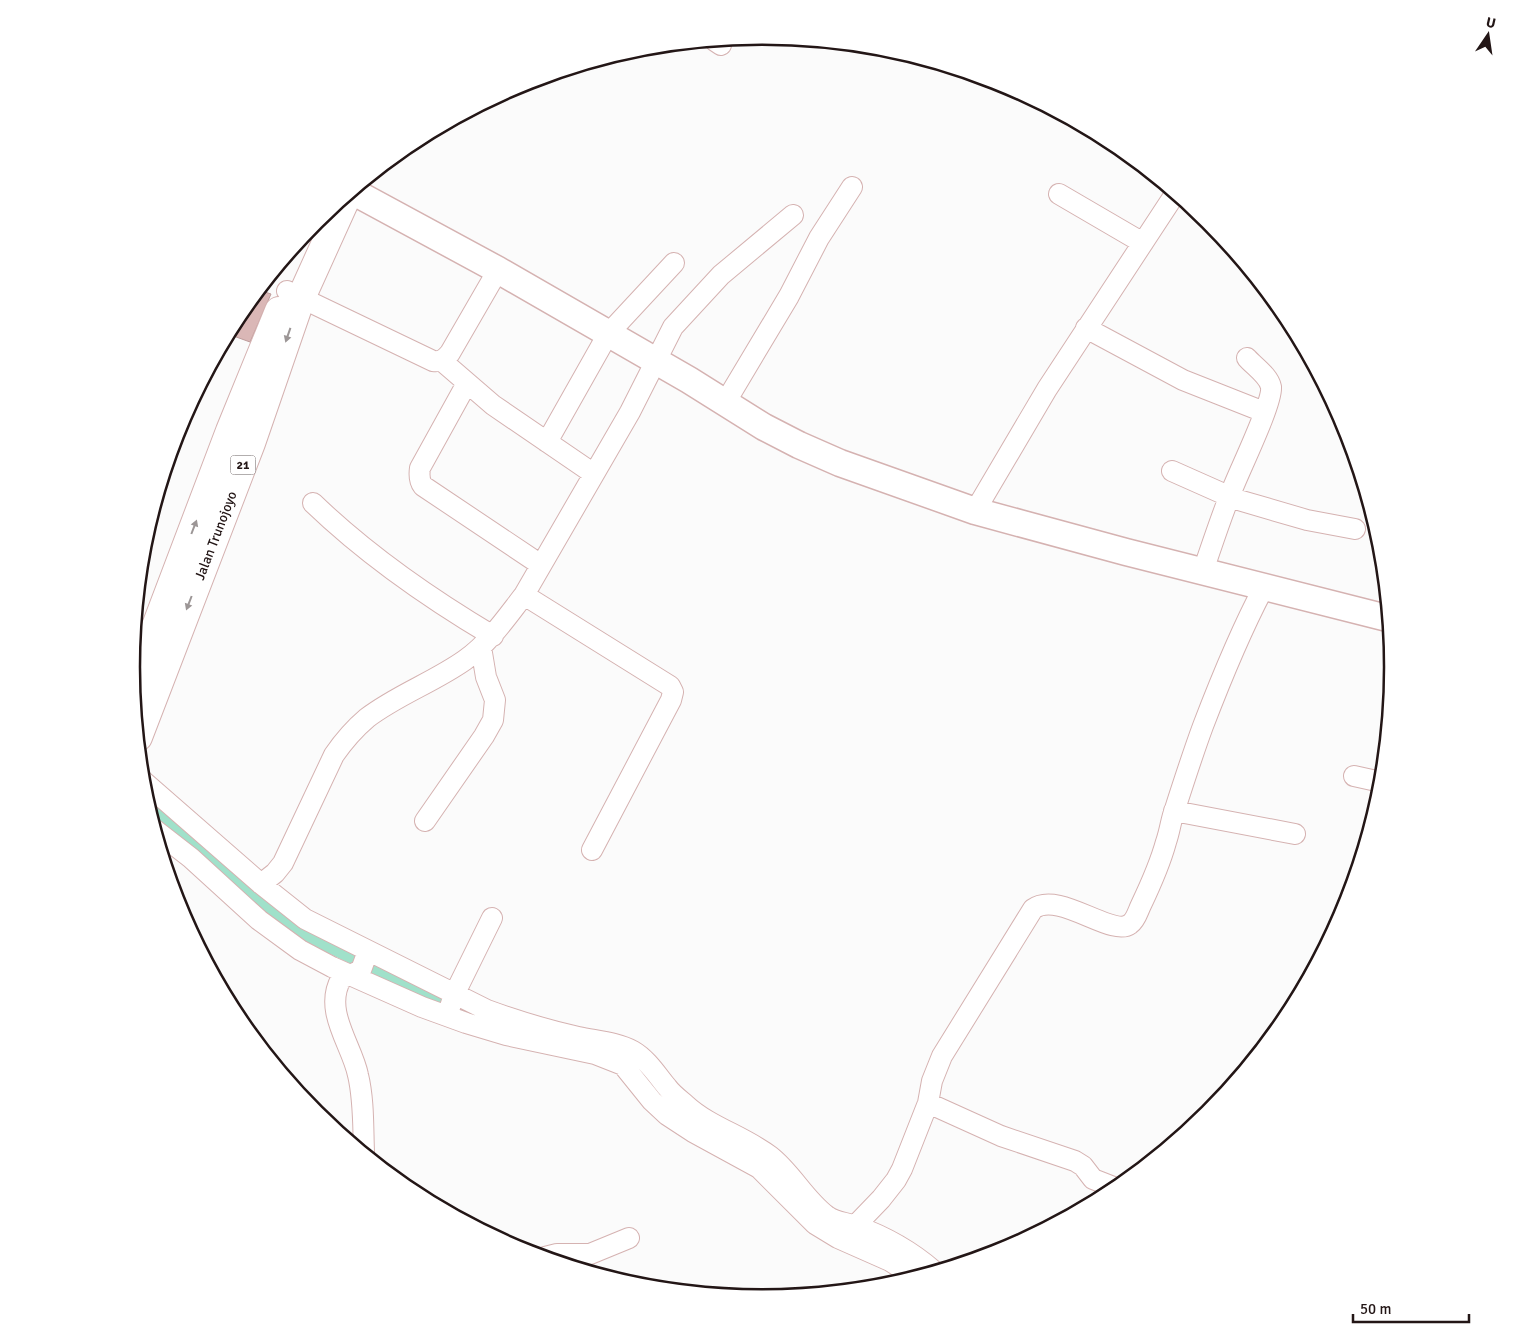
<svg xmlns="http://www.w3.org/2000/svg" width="1523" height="1334" viewBox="0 0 1523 1334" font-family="Signika,sans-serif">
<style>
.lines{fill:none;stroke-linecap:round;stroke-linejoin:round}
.canal{stroke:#a0e1ca;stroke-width:16}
.building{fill:#dab7b6;stroke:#be9c9b}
.minor-casing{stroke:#d5b2b1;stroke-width:22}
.major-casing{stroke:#d5b2b1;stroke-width:29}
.highway-casing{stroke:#d5b2b1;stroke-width:30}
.minor{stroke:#fff;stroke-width:20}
.major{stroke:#fff;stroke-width:26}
.highway{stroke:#fff;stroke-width:28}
.oneway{fill:#9c9696}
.labels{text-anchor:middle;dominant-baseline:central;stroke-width:4;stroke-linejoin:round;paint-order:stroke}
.shield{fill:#fff;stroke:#655c5c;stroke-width:1}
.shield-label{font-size:12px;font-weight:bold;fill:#231616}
.street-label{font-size:14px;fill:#231616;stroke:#fff}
.rim{fill:none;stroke:#231616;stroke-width:2.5}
</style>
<rect width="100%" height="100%" fill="#fbfbfb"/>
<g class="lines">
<!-- canal -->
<path class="canal" d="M148 805 224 865 294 928 462 1008"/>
</g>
<!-- building -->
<path class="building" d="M259 290 271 294 250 342 228 334 237 316Z"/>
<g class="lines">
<!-- minor casing -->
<g class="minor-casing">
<path id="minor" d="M715 41 721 45
M1059 194 1143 243
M287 291 433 361C441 362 445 359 450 353L498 270
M1086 328 1183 380 1264 412
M442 361 493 405 594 474
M467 383 420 468C419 475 419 481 423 486L541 565
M725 403 789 296 819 238 852 187
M547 442 608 334 674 263
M1172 471 1235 499 1307 520 1355 529
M313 503C367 555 429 598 493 636
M975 511 1047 389 1175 194
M1203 571C1212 545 1220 520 1230 495 1237 475 1273 403 1271 387 1269 376 1254 366 1247 358
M1354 776 1381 782
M142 780 261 884 305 919 487 1010C517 1021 547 1030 578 1037 596 1041 617 1042 633 1051 647 1059 657 1075 667 1087 672 1094 679 1099 686 1105 710 1127 744 1136 770 1156 792 1173 805 1200 827 1216 836 1223 846 1222 856 1226 884 1236 911 1251 934 1271
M1174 811 1295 834
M425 821 484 736 493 720 495 700 486 677 481 647
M155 830 191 858 259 920 300 950 332 967 422 1007 466 1023 506 1035 595 1054 623 1065 652 1101 667 1115 693 1132 759 1168 815 1224 838 1238 890 1261 915 1277
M592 850 671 700 673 692 670 686 524 595 630 412 673 327 721 275 793 215
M261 884 275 873 283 863 334 755C343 742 354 729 367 718 397 695 434 682 465 660 490 642 506 618 524 595
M450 1007 454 995 492 918
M928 1103 1001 1136 1075 1161 1083 1166 1093 1179 1116 1188
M364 1152C363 1127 364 1100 358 1075 352 1045 323 1011 341 979L361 970 368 951
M850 1236 855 1226 881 1199 896 1180 902 1169 928 1103 932 1081 942 1056 1033 909C1059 890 1112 938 1130 924 1136 920 1138 911 1141 905 1151 884 1160 864 1166 842 1170 831 1171 819 1175 809 1184 781 1193 753 1203 726 1221 679 1240 632 1264 587
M545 1257 557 1254H590L629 1238"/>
</g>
<!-- major casing -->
<g class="major-casing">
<path id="major" d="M352 191 498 270 689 380 764 427 799 445 840 463 975 511 1126 552 1387 618"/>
</g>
<!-- highway casing -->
<g class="highway-casing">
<g id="highway">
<path d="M133 687 230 431 279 311"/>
<path id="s1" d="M138 737 251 443 301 298 348 194"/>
</g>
</g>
<!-- minor -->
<use href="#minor" class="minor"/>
<!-- major -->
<use href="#major" class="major"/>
<!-- highway -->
<use href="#highway" class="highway"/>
</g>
<!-- one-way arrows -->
<defs><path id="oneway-solid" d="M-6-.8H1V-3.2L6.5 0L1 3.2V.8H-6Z" transform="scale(1.25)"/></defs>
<g class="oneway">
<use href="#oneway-solid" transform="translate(288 335) rotate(109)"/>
<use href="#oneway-solid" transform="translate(194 527) rotate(-69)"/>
<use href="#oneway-solid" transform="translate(189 603) rotate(111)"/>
</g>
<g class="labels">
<!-- shield labels -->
<rect class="shield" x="230.5" y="455.5" width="25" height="19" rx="4"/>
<g class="shield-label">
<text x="243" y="465">21</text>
</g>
<!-- street labels -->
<g class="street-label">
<text stroke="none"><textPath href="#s1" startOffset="216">Jalan Trunojoyo</textPath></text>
</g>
</g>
<!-- crop -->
<path d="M0 0H1523V1334H0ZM140 667a622 622 0 1 1 1244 0a622 622 0 1 1-1244 0Z" fill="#fff" fill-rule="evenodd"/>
<path class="rim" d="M140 667a622 622 0 1 1 1244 0a622 622 0 1 1-1244 0Z"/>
<!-- north arrow -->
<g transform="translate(1488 35) rotate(13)" stroke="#ffffff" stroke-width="4" paint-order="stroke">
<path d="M0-4L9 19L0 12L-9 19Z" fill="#231616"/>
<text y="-8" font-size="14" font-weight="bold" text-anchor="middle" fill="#231616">U</text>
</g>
<!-- scale -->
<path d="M1353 1314v8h116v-8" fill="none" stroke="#231616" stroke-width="2.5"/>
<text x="1360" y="1314" font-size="15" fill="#231616" stroke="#ffffff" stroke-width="4" paint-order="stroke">50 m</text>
</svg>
